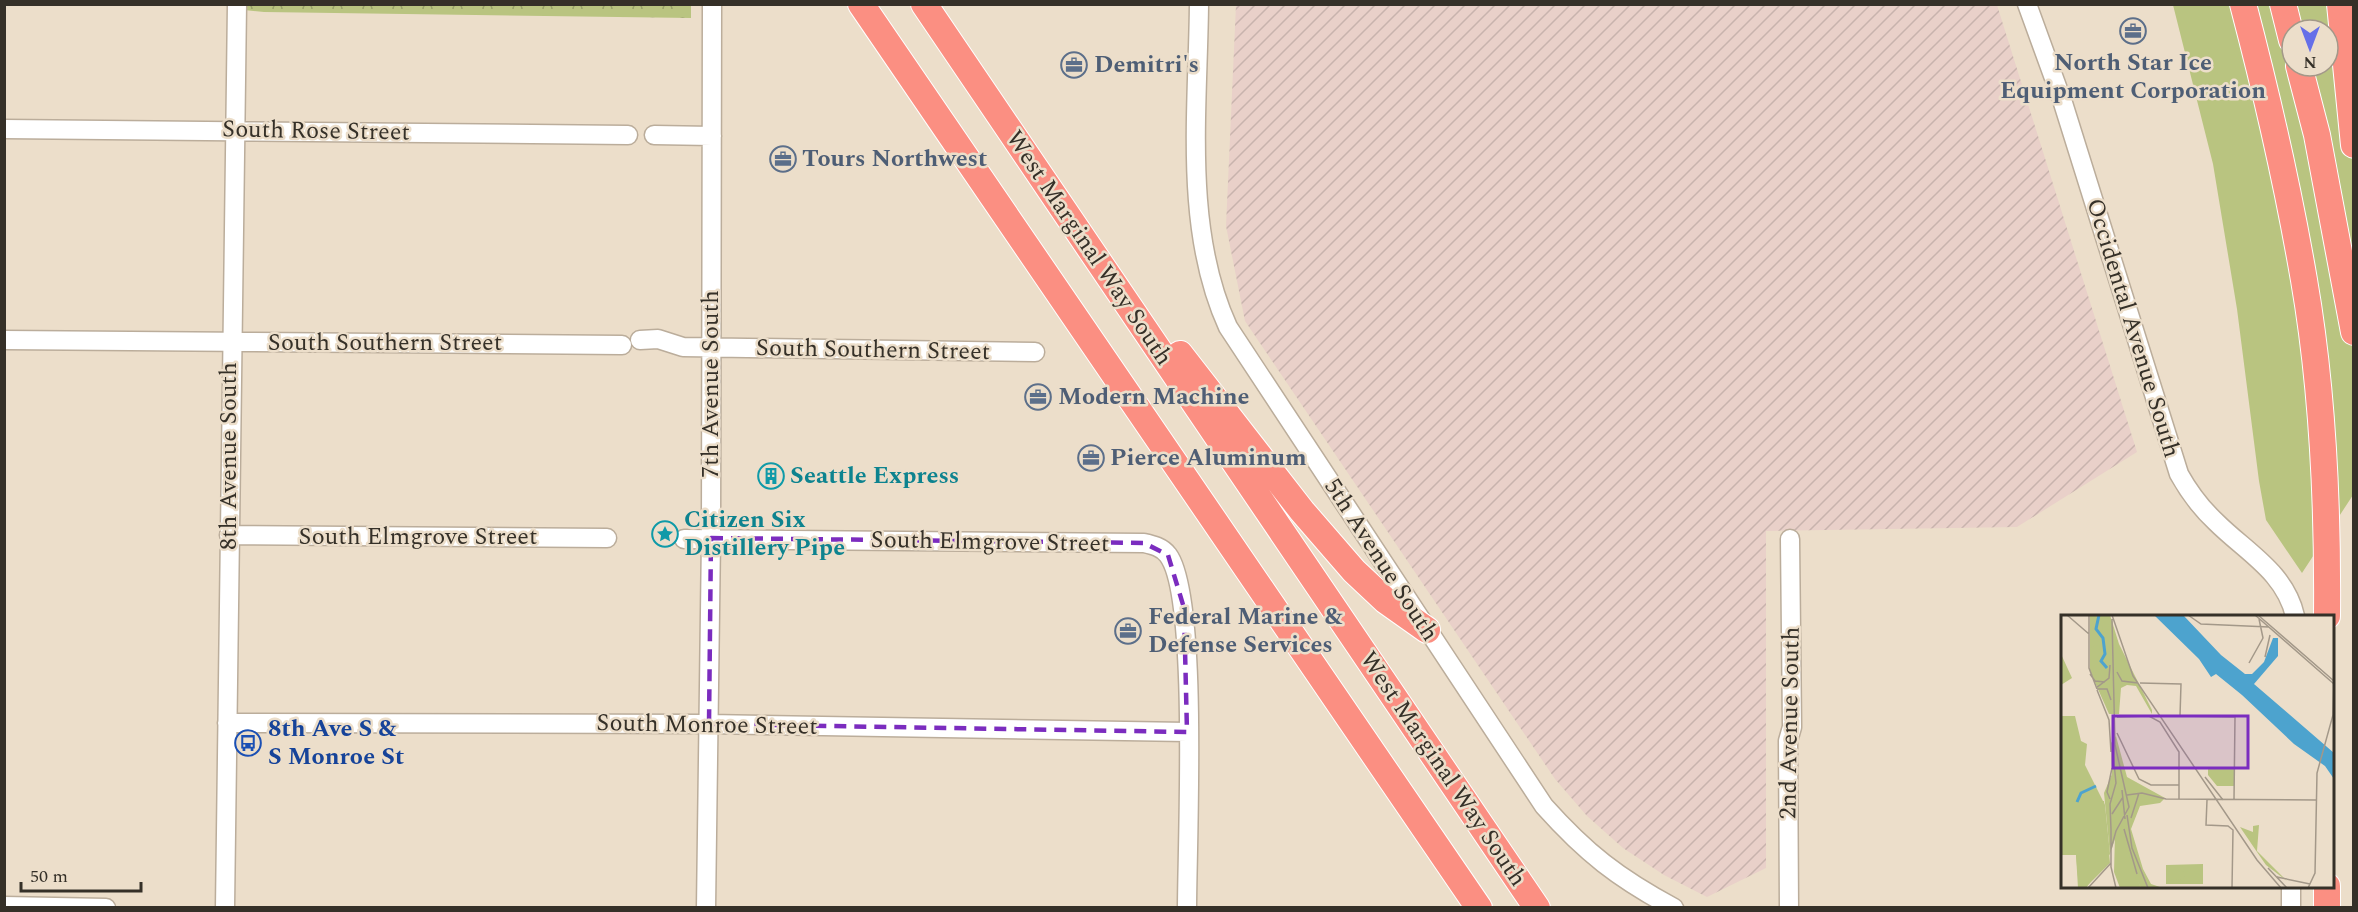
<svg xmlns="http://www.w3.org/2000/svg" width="2358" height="912" viewBox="0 0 2358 912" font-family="Spectral,serif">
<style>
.industrial{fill:url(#industrial-furrows)}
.grass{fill:#b9c480;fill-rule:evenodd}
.park{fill:url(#park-crowns)}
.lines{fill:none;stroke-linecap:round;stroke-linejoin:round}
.minor-casing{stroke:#bbad9b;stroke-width:21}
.highway-casing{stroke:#fff;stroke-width:28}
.minor{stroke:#fff;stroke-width:18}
.highway{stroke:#fb8f82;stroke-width:26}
.marked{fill:none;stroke:#7b2cbf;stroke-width:4.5;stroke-dasharray:12 8;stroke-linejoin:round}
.labels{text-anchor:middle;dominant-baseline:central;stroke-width:5;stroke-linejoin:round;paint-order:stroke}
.service-label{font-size:24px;font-weight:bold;fill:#4e5e75;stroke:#ecdeca;text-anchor:start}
.street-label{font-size:24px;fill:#353028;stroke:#ecdeca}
.culture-label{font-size:24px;font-weight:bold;fill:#0d838f;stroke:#ecdeca;text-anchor:start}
.transit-label{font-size:24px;font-weight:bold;fill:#164399;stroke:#ecdeca;text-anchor:start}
.inset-river{fill:none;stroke:#4da3ce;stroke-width:3}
.inset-road{fill:none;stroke:#a39889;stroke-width:1.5}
.view{fill:#7b2cbf;fill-opacity:0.15;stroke:#7b2cbf;stroke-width:3}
.inset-edge{fill:none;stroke:#353028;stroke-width:3}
</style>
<defs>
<pattern id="industrial-furrows" width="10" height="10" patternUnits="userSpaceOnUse" patternTransform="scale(1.5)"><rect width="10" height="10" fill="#e9d0c9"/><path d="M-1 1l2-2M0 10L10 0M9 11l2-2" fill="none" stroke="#c8b3ad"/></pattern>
<pattern id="park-crowns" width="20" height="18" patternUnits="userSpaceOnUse" patternTransform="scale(1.5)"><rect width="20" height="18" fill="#b9c480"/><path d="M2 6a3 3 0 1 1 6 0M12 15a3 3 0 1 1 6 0" fill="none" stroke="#97a069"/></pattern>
</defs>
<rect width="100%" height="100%" fill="#ecdeca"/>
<!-- industrial -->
<path class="industrial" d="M1236 5H1997L2137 452 2017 527 1766 531V868L1707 897 1664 875 1623 848 1587 816 1555 779 1245 321 1226 226Z"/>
<!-- grass -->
<path class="grass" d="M2173 5H2353V495L2302 573 2266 520 2259 481 2237 309 2213 164ZM2292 30H2328V66H2292Z"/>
<!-- park -->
<path class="park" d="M244 4 691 5V18L264 12 244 10Z"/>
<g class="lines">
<!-- minor casing -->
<g class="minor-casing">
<path id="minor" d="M1199 4C1198 110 1183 229 1228 327L1544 806C1586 853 1618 878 1674 908
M2027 4 2063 103 2179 474C2189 492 2201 508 2216 522 2246 552 2285 572 2295 616
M4 129 628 135
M654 135 712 136
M4 340 622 345
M640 340 658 339 683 347 1035 352
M229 535 607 538
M684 539 1144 543C1153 545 1162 547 1168 555 1199 596 1187 844 1187 908
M227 723 709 724 1187 732
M4 906 106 908
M225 908 237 4
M706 908 711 538 712 4
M1789 908 1788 741 1792 727 1790 539
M2291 908V886"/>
</g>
<!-- highway casing -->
<g class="highway-casing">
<path id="highway" d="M861 4 1479 908
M924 4 1537 908
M2243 4C2267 95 2288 187 2304 280 2323 390 2328 505 2327 616
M2283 4 2292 40
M2340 4 2354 145
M2299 66 2317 135 2354 332
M1180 354 1302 511 1354 571 1386 601 1427 630
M2327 908V886"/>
</g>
<!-- minor -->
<use href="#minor" class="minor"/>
<!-- highway -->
<use href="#highway" class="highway"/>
</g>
<!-- marked area -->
<path class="marked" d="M711 538 1144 543 1168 555 1184 608 1187 732 709 724Z"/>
<!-- icons -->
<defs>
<g id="office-ring" transform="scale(1.35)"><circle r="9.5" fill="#ecdeca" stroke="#5c6f8a" stroke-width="1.5"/><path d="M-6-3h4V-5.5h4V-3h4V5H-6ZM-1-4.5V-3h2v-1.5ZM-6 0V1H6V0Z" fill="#5c6f8a"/></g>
<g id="building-ring" transform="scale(1.35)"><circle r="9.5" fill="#ecdeca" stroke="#0f9aa8" stroke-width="1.5"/><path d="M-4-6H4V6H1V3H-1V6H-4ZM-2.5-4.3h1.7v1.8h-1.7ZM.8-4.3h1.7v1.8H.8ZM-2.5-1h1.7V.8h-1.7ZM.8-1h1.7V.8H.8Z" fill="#0f9aa8"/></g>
<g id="sight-ring" transform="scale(1.35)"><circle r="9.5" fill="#ecdeca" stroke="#0f9aa8" stroke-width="1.5"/><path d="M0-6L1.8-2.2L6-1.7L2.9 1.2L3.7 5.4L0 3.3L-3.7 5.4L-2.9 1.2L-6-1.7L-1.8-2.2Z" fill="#0f9aa8"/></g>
<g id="bus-ring" transform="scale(1.35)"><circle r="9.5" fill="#ecdeca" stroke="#1a4fb4" stroke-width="1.5"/><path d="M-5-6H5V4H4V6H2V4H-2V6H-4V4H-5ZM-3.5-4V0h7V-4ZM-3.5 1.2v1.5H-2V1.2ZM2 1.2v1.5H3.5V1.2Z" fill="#1a4fb4"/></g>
</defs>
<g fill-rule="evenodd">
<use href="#office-ring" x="2133" y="31"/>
<use href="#office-ring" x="1074" y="65"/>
<use href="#office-ring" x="783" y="159"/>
<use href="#office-ring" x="1038" y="397"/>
<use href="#office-ring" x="1091" y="458"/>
<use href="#building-ring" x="771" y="476"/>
<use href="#sight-ring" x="665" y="534"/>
<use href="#office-ring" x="1128" y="631"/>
<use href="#bus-ring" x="248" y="743"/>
</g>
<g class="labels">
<!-- service labels -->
<g class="service-label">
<text x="2133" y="63" text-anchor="middle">North Star Ice<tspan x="2133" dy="28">Equipment Corporation</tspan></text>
<text x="1094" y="65">Demitri's</text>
<text x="802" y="159">Tours Northwest</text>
<text x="1058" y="397">Modern Machine</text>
<text x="1110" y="458">Pierce Aluminum</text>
<text x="1148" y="617">Federal Marine &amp;<tspan x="1148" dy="28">Defense Services</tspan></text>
</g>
<!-- street labels -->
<g class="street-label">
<text transform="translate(316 131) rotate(1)">South Rose Street</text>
<text transform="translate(1089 248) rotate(56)">West Marginal Way South</text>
<text transform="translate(2133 328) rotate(73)">Occidental Avenue South</text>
<text x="385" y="343">South Southern Street</text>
<text transform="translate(873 350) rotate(1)">South Southern Street</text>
<text transform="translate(711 384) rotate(-90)">7th Avenue South</text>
<text transform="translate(229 456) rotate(-90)">8th Avenue South</text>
<text x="418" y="537">South Elmgrove Street</text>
<text transform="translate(990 542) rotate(1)">South Elmgrove Street</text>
<text transform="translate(1381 560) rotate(57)">5th Avenue South</text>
<text transform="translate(1790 723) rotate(-89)">2nd Avenue South</text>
<text transform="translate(707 725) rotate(1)">South Monroe Street</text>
<text transform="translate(1443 769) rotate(56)">West Marginal Way South</text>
</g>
<!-- culture labels -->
<g class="culture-label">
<text x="790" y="476">Seattle Express</text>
<text x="684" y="520">Citizen Six<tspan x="684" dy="28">Distillery Pipe</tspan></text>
</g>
<!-- transit labels -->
<g class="transit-label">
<text x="268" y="729">8th Ave S &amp;<tspan x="268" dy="28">S Monroe St</tspan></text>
</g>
</g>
<!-- overview -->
<g transform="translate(2061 615)">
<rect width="273" height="273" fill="#ecdeca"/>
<path d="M29 0H49L58 29 91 95V99L75 71 66 70 60 73 58 99H48L29 56ZM55 121 66 162 104 183 99 188 79 191 70 214 82 254 90 269 99 272 80 273 54 224 49 239 43 178 51 159 50 128Z" fill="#b9c480"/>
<path d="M0 39 11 63 0 70ZM0 101H14L20 126 26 129 24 150 44 190 49 239 25 273H18L15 240 0 217ZM62 208 70 249 80 273H59L53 257 54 220ZM198 210 196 236 226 266 205 250 196 237 179 212 192 217V211Z" fill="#b9c480"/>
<path d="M39 0 48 49 46 54 34 58 29 53V33L34 30 43 34 33 11Z" fill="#b9c480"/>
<path d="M147 152 173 153V171H156L147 160ZM0 186H43L49 248 24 273H17L15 240H0ZM142 249V269H105V250Z" fill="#b9c480"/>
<path d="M107 250H121L124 265 108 264Z" fill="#b9c480"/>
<path d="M93 0 123 1 160 40 184 59H191L203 47 212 23H217V41L193 69 273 138V164L264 151 233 129 181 80 155 59 150 62 138 44Z" fill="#4da3ce"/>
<path class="inset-river" d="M38 0 35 14 42 23 44 39 40 46 46 53M16 187 20 178 35 171"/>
<path class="inset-road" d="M6 0 28 19M28 0V53L36 74M51 0 72 61 196 245 220 273M127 0 140 9 208 12M194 0 273 69M197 0 273 66M204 42 209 20M188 48 202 23 198 4M56 57 61 66 77 68M29 59 34 66 44 67M79 68 120 69 119 101 174 102 173 185M35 73 48 63 49 50M36 74H46L50 85M36 75 48 105 50 137M56 102 88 101 99 107 118 137V184M56 118 78 164 90 170H118M144 162 162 185M61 175 64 204M66 180 81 178 105 184 255 185M49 184 46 177 51 153M146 185 145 210 167 211 172 215 171 273M51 199 62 182M66 200 71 233 87 273M70 203 78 178M50 214V252L55 273M50 214 49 189 55 168 52 138M63 214 76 259M50 234 55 216 68 192 54 130 51 4M207 253 226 273M216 262 249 269M27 273 50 248M247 273 254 258 256 158 272 100 273 66"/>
<path class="view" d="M52 101H187V153H52Z"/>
<rect width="273" height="273" class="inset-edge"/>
</g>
<!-- border -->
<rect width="2358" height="912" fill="none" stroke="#353028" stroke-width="12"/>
<!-- north arrow -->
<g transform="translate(2310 48) rotate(180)"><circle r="28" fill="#ecdeca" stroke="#a39889" stroke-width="1.5"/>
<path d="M0-4.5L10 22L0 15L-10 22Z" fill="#656fe8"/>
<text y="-9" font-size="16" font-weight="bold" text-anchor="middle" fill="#353028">N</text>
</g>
<!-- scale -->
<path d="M21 882v9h120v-9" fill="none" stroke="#353028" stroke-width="3"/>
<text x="30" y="882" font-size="18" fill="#353028" stroke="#ecdeca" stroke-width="4.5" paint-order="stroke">50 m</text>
</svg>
